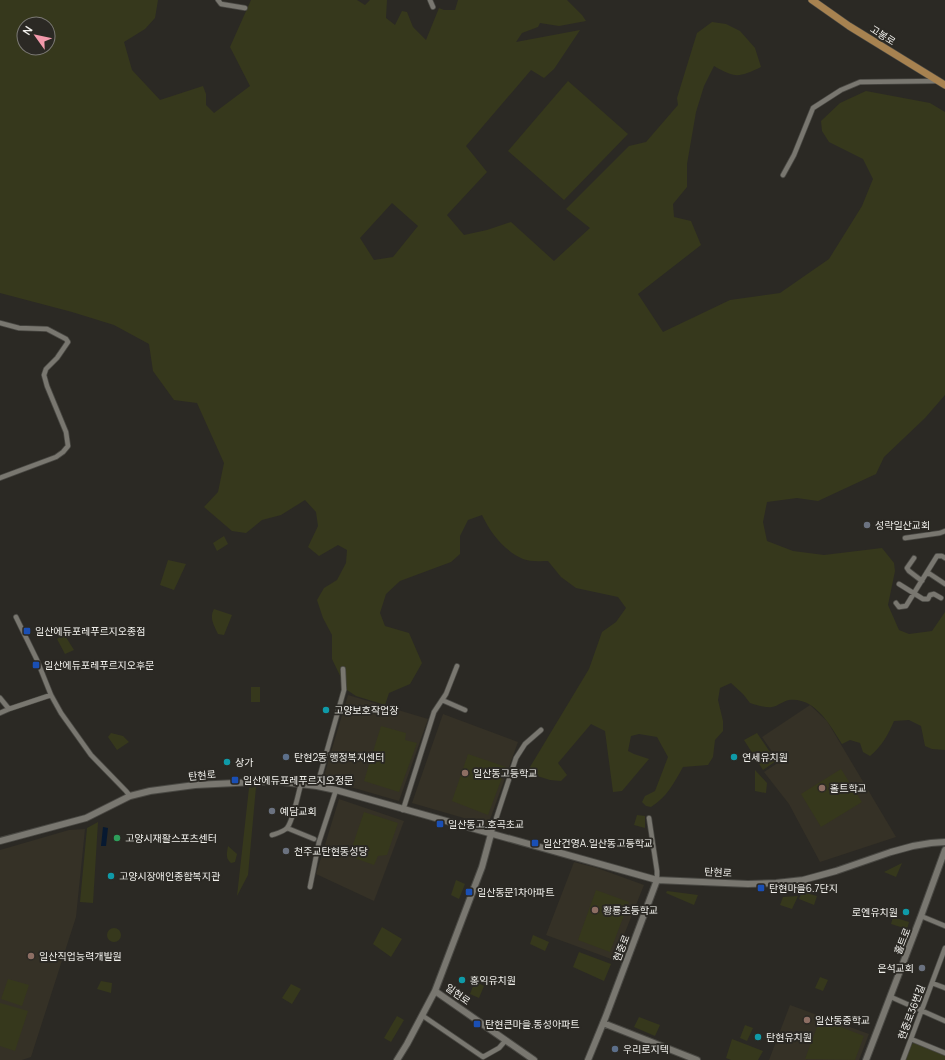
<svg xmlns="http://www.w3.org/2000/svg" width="945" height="1060" viewBox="0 0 945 1060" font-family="Manrope,'Noto Sans KR',sans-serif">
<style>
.built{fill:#353126}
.green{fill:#36381c;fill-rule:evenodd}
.water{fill:#071931}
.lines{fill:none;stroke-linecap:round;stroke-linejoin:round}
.street-casing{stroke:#494843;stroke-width:6}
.secondary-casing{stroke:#494843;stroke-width:8}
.primary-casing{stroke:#494843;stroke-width:8}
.street{stroke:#797770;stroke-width:4.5}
.secondary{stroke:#797770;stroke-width:6}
.primary{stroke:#a78250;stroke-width:7}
.worship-dot{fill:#6b7280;stroke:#2b2924;stroke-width:1.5}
.transit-dot{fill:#1a4fb4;stroke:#2b2924;stroke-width:1.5}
.culture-dot{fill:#0f9aa8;stroke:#2b2924;stroke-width:1.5}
.service-dot{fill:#5c6f8a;stroke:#2b2924;stroke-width:1.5}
.education-dot{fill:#8d6e63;stroke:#2b2924;stroke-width:1.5}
.leisure-dot{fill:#2e9e5b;stroke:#2b2924;stroke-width:1.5}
.labels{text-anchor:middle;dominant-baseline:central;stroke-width:4;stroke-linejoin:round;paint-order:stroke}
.street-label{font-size:10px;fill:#f2f1ed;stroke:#2b2924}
.poi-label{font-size:10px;fill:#f2f1ed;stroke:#2b2924;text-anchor:start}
</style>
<rect width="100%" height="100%" fill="#2b2924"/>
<!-- built -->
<path class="built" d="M348 695 428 719 399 801 323 779Z
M810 705 827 721 896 837 820 862 789 804 764 772 779 762 762 737Z
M443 714 518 742 488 825 412 803Z
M339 799 404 821 374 901 316 874Z
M85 829 76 917 31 1057 22 1060H0V850L69 830Z
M574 862 597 868 644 885 614 960 546 935Z
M790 1005 869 1034 859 1060H769Z"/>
<!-- green -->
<path class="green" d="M0 0H158L155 18 145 29 124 42 132 70 160 100 203 86 206 94V105L214 113 250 86 230 47 251 0H357L365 5 370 0H387L386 18 395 25 402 11 407 12 413 27 426 40 439 8 444 10H455L458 0H567L582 15 586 21 559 26 540 23 538 27 522 33 516 42 580 30 554 69 544 78 531 70 466 146 487 172 447 215 464 235 487 230 511 222 554 261 590 228 566 209 629 146 646 142 678 105 677 98 697 33 712 22 726 24 740 31 755 48 761 67C738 78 735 78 714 66L704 86 696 112 687 164V187L673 204 674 217 691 221 701 245 638 294 663 332 730 300 780 293 829 259 862 206 873 179 863 159 829 142 822 131 821 121 840 103 866 91 930 103 945 112V395L925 418 884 457 876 474 818 501 797 498 767 502 763 522 767 541 793 551 824 555 882 548 894 563 895 571 888 605 899 630 909 634 932 631 945 612V750L932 749 925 746 921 726 909 720 894 721C888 735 882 746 870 756L863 752 860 743 850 740 842 744C830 725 815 697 789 700 783 701 778 706 772 707 766 708 756 705 750 703L743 694 731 683 720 688 718 700 723 721V731L715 740 713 757 708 765 683 767C674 783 667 797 651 807L646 806 642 802 645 796 655 791 668 757 657 737 639 734 631 736 628 751 634 754 649 759 622 791 613 792 605 731 591 724 558 763 567 775 561 781 550 780 534 775 530 767 589 669 602 632 616 622 626 608 618 597 576 588 561 577 548 561C541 561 530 562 523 559 504 551 490 532 482 515L468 520 460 536V554L451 562 400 581 386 594 380 613 385 626 409 633 422 663 410 684 389 693 385 705 356 696 347 690 332 659V635L323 618 317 600 324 588 337 580 346 563 347 550 338 545 319 556 308 547 318 526 316 512 305 500 281 515 262 520 246 533 232 531 204 507 218 492 224 463 197 403 174 400 153 371 149 344 114 325 72 312 0 293ZM24 24H48V48H24ZM392 203 418 226 393 257 374 260 360 238Z
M568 81 628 134 564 200 508 151Z
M224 536 228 544 217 551 213 543Z
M168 560 186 564 174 590 160 585Z
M214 609 232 615 224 635 218 634C214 625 209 618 214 609Z
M64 634 74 650 65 654 57 639Z
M251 687H260V702H251Z
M381 726 406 733 405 740 417 743 399 792 364 781Z
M111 733 123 736 129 742 117 750 108 737Z
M757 733 776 761 763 770 744 740Z
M468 754 506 767 488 815 452 801Z
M841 769 862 802 821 827 801 794Z
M755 770 767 783 766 793 755 791Z
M256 787 248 875 237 896 249 788Z
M364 812 398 823 387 855 378 856 374 865 349 856Z
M637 815 645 816V828L634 825Z
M98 822 93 903 80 902 87 828Z
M228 846 237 854 235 862 231 863C225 858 227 853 228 846Z
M902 863 896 877 884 872Z
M456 880 465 884 459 899 451 895Z
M596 890 629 902 610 952 578 940Z
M667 891 698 895 694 905 666 893Z
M802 892 817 896 814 905 799 899Z
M798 896 792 909 780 905 783 897Z
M893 917 909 922 907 929 891 924Z
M382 927 402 939 391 957 373 944Z
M107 935a7 7 0 1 1 14 0a7 7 0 1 1-14 0Z
M533 935 549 942 545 951 530 944Z
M579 952 611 964 604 981 573 967Z
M820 977 828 980 823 991 815 988Z
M8 979 29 985 22 1006 1 999Z
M101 981 112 983 111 993 97 989Z
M475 981 484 986 479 998 470 994Z
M291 984 301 989 292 1004 282 998Z
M0 1003 28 1011 15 1051 0 1046Z
M397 1016 404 1020 391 1042 384 1038Z
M639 1017 660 1025 655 1036 634 1027Z
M820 1019 864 1036 855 1060 805 1059Z
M745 1025 753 1028 747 1041 740 1038Z
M732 1039 763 1051 758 1060H731L726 1058Z
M915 1042 945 1054V1060H905L912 1044Z"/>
<!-- water -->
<path class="water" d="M103 827 108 828 106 846H101Z"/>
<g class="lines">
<!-- street casing -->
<g class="street-casing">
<path id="street" d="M218 0 221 4 245 8
M430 0 433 7
M783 175 794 155 813 108 841 90 860 82 937 81
M0 323 19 328 47 329 66 339 68 342 57 358 46 369 44 375 47 386 66 432 68 446 63 452 56 457 0 478
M905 538 940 533 945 531
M914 558 907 568 909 571 922 581
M927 572 945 584
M899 584 923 599H928L930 595 934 594 941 598
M896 603 899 607 906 606 937 556H942L945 558
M16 617 37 660 51 695 61 713 91 755 126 791 130 796
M0 698 9 709 51 695
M442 700 465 710
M0 713 9 709
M317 786 344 690 343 669
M403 810 434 712 446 694 457 666
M649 818 657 871V880
M287 828 314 839
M491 834 516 758 525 744 541 730
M272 835C278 833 283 832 287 828 293 821 298 794 301 784
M310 887 319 842 336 790
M921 916 945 926
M932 983 945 988
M891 997 945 1021
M423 1016 483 1057 499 1048 506 1040
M911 1039 945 1053
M903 1060 945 948"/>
</g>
<!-- secondary casing -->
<g class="secondary-casing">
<path id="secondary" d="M0 841 86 818 130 796 150 791 195 785 274 781 317 786 336 790 657 880 748 884 776 883 803 880 836 871 891 852 913 846 931 843 945 842
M435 991 534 1060
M603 1023 697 1060
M397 1060 407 1044 435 991 482 867 491 834
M588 1060 606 1016 657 880
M866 1060 921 916 945 850"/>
</g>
<!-- primary casing -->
<g class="primary-casing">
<path id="primary" d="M812 0 849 26 945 85"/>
</g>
<!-- street -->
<use href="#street" class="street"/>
<!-- secondary -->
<use href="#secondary" class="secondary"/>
<!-- primary -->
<use href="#primary" class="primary"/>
</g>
<!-- markers -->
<g class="worship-dot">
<circle cx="867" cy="525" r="4"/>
<circle cx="272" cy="811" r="4"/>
<circle cx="286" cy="851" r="4"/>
<circle cx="922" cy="968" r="4"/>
</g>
<g class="transit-dot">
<rect x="23" y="627" width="8" height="8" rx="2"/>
<rect x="32" y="661" width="8" height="8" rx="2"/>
<rect x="231" y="776" width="8" height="8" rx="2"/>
<rect x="436" y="820" width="8" height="8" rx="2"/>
<rect x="531" y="839" width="8" height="8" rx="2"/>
<rect x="757" y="884" width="8" height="8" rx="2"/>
<rect x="465" y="888" width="8" height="8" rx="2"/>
<rect x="473" y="1020" width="8" height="8" rx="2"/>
</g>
<g class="culture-dot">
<circle cx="326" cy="710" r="4"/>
<circle cx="734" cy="757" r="4"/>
<circle cx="227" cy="762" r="4"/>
<circle cx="111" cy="876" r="4"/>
<circle cx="906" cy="912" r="4"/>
<circle cx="462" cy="980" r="4"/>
<circle cx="758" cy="1037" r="4"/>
</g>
<g class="service-dot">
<circle cx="286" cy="757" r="4"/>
<circle cx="615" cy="1049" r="4"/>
</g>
<g class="education-dot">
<circle cx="465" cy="773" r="4"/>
<circle cx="822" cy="788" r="4"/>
<circle cx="595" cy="910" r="4"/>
<circle cx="31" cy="956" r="4"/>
<circle cx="807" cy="1020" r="4"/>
</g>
<circle class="leisure-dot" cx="117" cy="838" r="4"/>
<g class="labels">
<!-- street labels -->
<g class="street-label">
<text transform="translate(883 35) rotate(32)">고봉로</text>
<text transform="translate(202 775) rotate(-5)">탄현로</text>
<text transform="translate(718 872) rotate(3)">탄현로</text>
<text transform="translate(902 941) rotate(-69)">홀트로</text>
<text transform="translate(621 948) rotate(-69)">현중로</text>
<text transform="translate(458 994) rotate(35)">일현로</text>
<text transform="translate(911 1012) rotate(-69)">현중로36번길</text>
</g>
<!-- poi labels -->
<g class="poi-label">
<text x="875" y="525">성락일산교회</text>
<text x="35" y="631">일산에듀포레푸르지오종점</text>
<text x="44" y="665">일산에듀포레푸르지오후문</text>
<text x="334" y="710">고양보호작업장</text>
<text x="294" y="757">탄현2동 행정복지센터</text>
<text x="742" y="757">연세유치원</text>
<text x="235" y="762">상가</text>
<text x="473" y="773">일산동고등학교</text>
<text x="243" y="780">일산에듀포레푸르지오정문</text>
<text x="830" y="788">홀트학교</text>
<text x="280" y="811">예담교회</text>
<text x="448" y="824">일산동고.호곡초교</text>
<text x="125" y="838">고양시재활스포츠센터</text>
<text x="543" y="843">일산건영A.일산동고등학교</text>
<text x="294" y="851">천주교탄현동성당</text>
<text x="119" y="876">고양시장애인종합복지관</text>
<text x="769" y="888">탄현마을6.7단지</text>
<text x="477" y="892">일산동문1차아파트</text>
<text x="603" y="910">황룡초등학교</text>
<text x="898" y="912" text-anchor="end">로엔유치원</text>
<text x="39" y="956">일산직업능력개발원</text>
<text x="914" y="968" text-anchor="end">은석교회</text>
<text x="470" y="980">홍익유치원</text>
<text x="815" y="1020">일산동중학교</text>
<text x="485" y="1024">탄현큰마을.동성아파트</text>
<text x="766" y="1037">탄현유치원</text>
<text x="623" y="1049">우리로지텍</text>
</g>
</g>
<!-- north arrow -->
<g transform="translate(36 36) rotate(303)"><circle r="19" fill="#2b2924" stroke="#7b7974"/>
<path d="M0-3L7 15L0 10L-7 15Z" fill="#f39aac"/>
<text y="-6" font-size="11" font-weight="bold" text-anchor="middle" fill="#f2f1ed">N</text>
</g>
</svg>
